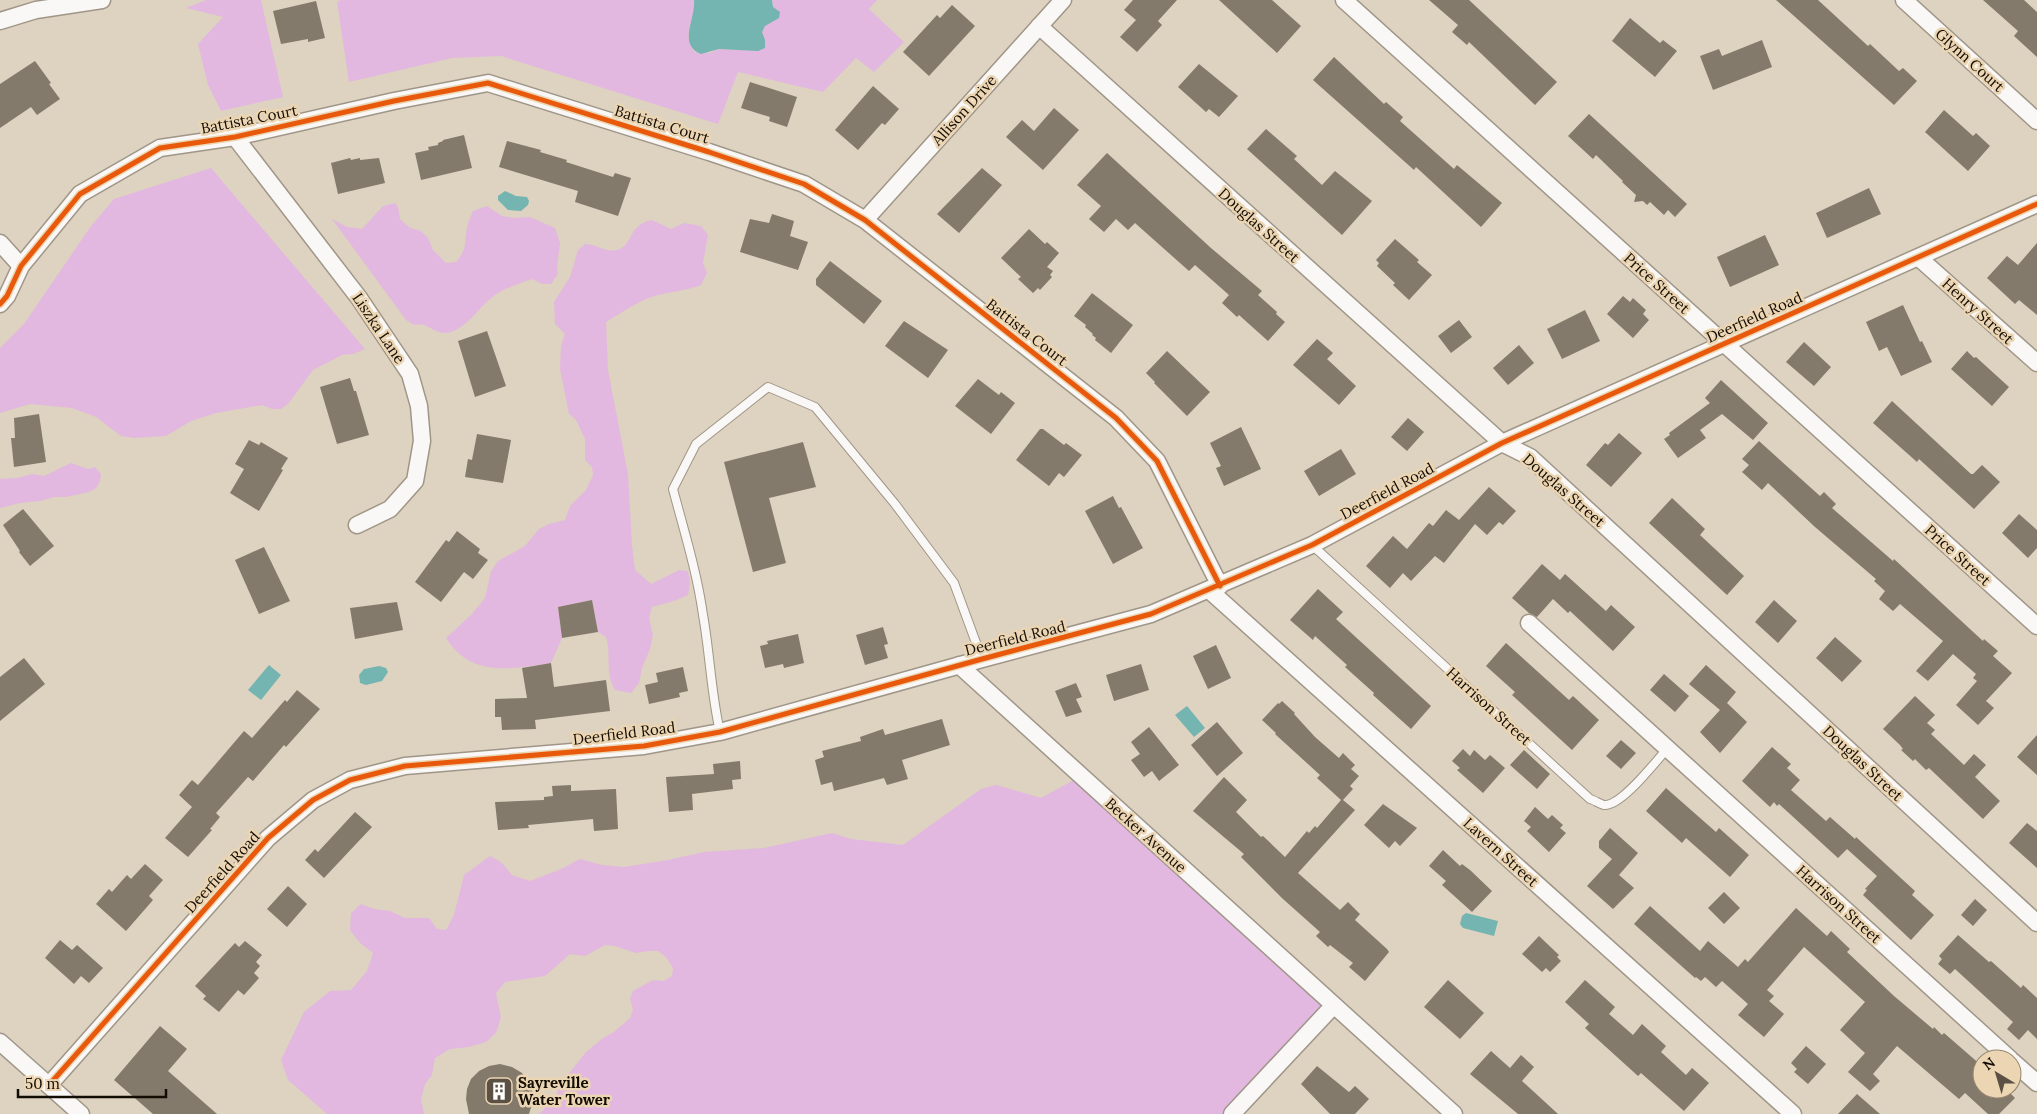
<svg xmlns="http://www.w3.org/2000/svg" width="2037" height="1114" viewBox="0 0 2037 1114" font-family="Lora,serif">
<style>
.green{fill:#e2b8e0}
.water{fill:#74b4b1}
.building{fill:#837a6b}
.lines{fill:none;stroke-linecap:round;stroke-linejoin:round}
.service-casing{stroke:#9f9688;stroke-width:10}
.minor-casing{stroke:#9f9688;stroke-width:19}
.service{stroke:#faf8f6;stroke-width:8}
.minor{stroke:#faf8f6;stroke-width:16}
.cycleway-casing{stroke:#ebd5b3;stroke-width:8}
.cycleway{stroke:#e8590c;stroke-width:5}
.labels{text-anchor:middle;dominant-baseline:central;stroke-width:5;stroke-linejoin:round;paint-order:stroke}
.street-label{font-size:15px;fill:#130c02;stroke:#ebd5b3}
.poi-label{font-size:15px;font-weight:bold;fill:#130c02;stroke:#ebd5b3;text-anchor:start}
</style>
<rect width="100%" height="100%" fill="#ded2c0"/>
<!-- green -->
<path class="green" d="M206 0H261L283 97 221 111 208 85 198 44 223 17 186 8Z
M341 0H694C696 19 680 36 695 52L710 53 719 49 747 50 765 40 761 33 773 7 772 0H877L869 9 904 42 874 72 856 58 823 92 738 72 718 124 501 56 452 58 349 82 337 2Z
M211 168 365 349 353 354 342 355 313 370 288 404 281 409H272L262 405 216 413 191 421 166 436 135 438 121 436 96 417 72 408 30 404 0 413V348L24 324 91 226 114 199Z
M395 203 398 207 400 219 410 228 421 231 428 238 433 250 446 263 456 262C468 248 464 243 467 227 468 222 471 216 473 211L487 206 502 216 515 218 530 217 555 228 560 243 557 267 558 274 551 284H542L532 279C518 284 501 289 490 299 477 310 467 327 451 332 435 337 428 321 414 325L406 320 332 219 347 227 362 229 383 206Z
M652 220 671 229 684 223 701 226 708 235 703 263 707 273 701 285C685 291 668 292 651 297 635 303 621 313 606 322L608 370 628 474 632 545 635 570 651 584 679 570 688 571 690 583 688 595 677 600 652 607 649 618 653 635 650 649 642 668 639 683 631 693 615 690C604 670 612 657 606 637L598 632 592 600 558 608 562 638 551 663C511 669 471 678 446 638L471 615 485 598 491 571 498 561 525 546 539 529 549 524 565 520 570 506 586 490 593 475 592 467 585 460V439L576 420 569 414 560 369 561 346 565 334 555 324 554 302 570 277 578 250 585 244C596 244 606 253 617 250 634 245 627 225 652 220Z
M71 463 88 469 95 467 101 474 100 481 96 488 89 492 66 497H54L40 501 20 503 0 508V479L17 478 33 474 44 476Z
M1081 776 1334 1005 1232 1114H539L555 1098 560 1085 586 1052 603 1038 614 1032 630 1018 633 1009 630 999 633 991 653 980 664 981 672 976 673 968 666 957 658 951H648L636 953 615 946 605 945 585 956 570 954 545 976 505 982 496 993 501 1017 496 1033 486 1042 469 1047 450 1049 435 1058 432 1075 425 1084 421 1099 424 1114H327L288 1080 281 1060 304 1012 330 991 351 990 367 971 373 953 359 942 350 930 351 913 361 904 374 909 390 911 405 918H429L437 929 446 930 454 915 464 875 490 856 501 862 512 875 530 881 561 869 580 859 602 865 624 867 668 860 704 852 764 848 832 833 851 839 903 845 981 789 996 785 1041 798Z"/>
<!-- water -->
<path class="water" d="M694 0H772L773 7 780 12 779 18 765 26 762 32 765 40V48L758 51 719 49 701 54C677 44 696 19 694 0Z
M505 191 516 196 527 197 529 201 528 205 521 211 508 210 498 200V196Z
M269 665 281 675 261 700 248 690Z
M379 666 386 668 388 672 382 681 366 685 360 683 359 675 364 669Z
M1187 706 1205 728 1194 737 1175 715Z
M1466 913 1498 921 1494 936 1463 928 1460 924 1462 916Z"/>
<!-- building -->
<path class="building" d="M1133 0H1177L1158 21 1162 25 1137 52 1120 37 1136 20 1124 10Z
M1219 0H1272L1301 26 1277 53Z
M1429 0H1469L1557 82 1535 105 1469 42 1467 45 1452 32 1458 25Z
M1776 0H1818L1868 46 1870 44 1899 71 1903 68 1917 81 1894 105Z
M1983 0H2024L2037 12V57L2014 36 2018 31Z
M316 1 325 38 308 42V39L281 44 273 11Z
M952 5 975 26 929 76 903 52 937 15 940 18Z
M1630 18 1660 43 1663 40 1677 51 1655 77 1612 41Z
M1762 40 1772 67 1713 90 1700 56 1719 49 1722 56Z
M1334 57 1384 104 1386 102 1403 117 1400 121 1454 169 1457 165 1502 203 1481 227 1416 167 1414 170 1313 80Z
M35 61 51 83 49 84 60 99 37 115 31 107 0 128V84Z
M1199 64 1238 96 1219 117 1209 109 1206 112 1178 87Z
M750 82 797 97 787 127 769 121 770 117 741 108Z
M873 86 899 109 885 125 882 123 858 150 835 130Z
M1054 108 1079 130 1043 170 1006 137 1022 120 1034 131Z
M1944 110 1973 136 1976 133 1990 146 1968 171 1925 132Z
M1589 114 1687 204 1675 217 1668 210 1664 215 1650 202 1647 205 1643 201 1634 202 1636 195 1622 182 1623 181 1596 155 1593 159 1568 136Z
M1266 129 1297 156 1294 159 1322 185 1335 171 1372 201 1342 235 1247 149Z
M464 135 472 168 421 180 415 153 429 150 428 147 438 145V143L443 141V140Z
M507 141 541 150 540 152 567 160 566 162 613 177 615 173 631 178 618 216 575 202 578 191 499 167Z
M1107 153 1211 248 1262 291 1258 295 1277 312 1276 314 1285 322 1268 341 1239 315 1237 317 1222 303 1229 295 1195 265 1189 271 1135 223 1128 230 1116 219 1104 232 1089 219 1101 206 1077 185Z
M350 158 351 160 360 158V160L379 158 385 183 338 194 331 163Z
M982 168 1002 185 959 233 937 214Z
M1869 188 1881 214 1827 238 1816 213Z
M772 214 794 221 790 236 808 242 798 270 740 252 750 219 769 223Z
M1029 229 1045 244 1047 242 1059 253 1047 267 1053 271 1050 275 1052 277 1040 290 1038 288 1033 293 1018 279 1021 277 1001 258Z
M1765 235 1779 265 1730 287 1717 257Z
M1395 239 1419 260 1417 262 1432 275 1409 300 1393 285 1395 283 1377 266 1379 263 1376 260Z
M2037 243V315L2019 300 2015 304 1987 278 2007 256 2018 265Z
M830 261 882 301 864 324 816 285V279Z
M1092 293 1133 325 1111 353 1095 340 1096 338 1092 335 1093 334 1085 327 1086 325 1074 316Z
M1623 296 1630 302 1633 298 1646 310 1643 314 1649 320 1633 338 1607 314Z
M1903 305 1920 342 1922 341 1932 362 1901 376 1887 347 1879 351 1866 322Z
M1585 310 1600 341 1562 359 1547 329Z
M1459 320 1472 337 1451 353 1438 336Z
M904 321 948 350 928 378 885 346Z
M487 331 506 386 475 397 458 341Z
M1317 339 1333 353 1327 359 1356 386 1339 405 1293 365Z
M1804 342 1831 367 1814 386 1786 362Z
M1519 345 1534 363 1508 385 1493 368Z
M1167 351 1210 392 1187 416 1154 383 1155 382 1146 373Z
M1967 351 1974 358 1976 357 2009 387 1992 406 1951 369Z
M350 378 354 391H356L369 435 337 444 320 387Z
M978 379 999 395 1001 392 1015 403 991 434 955 406Z
M1721 380 1768 423 1753 440 1722 414 1700 430 1706 438 1678 458 1664 439 1670 435 1669 433 1710 403 1705 398Z
M1892 401 1971 474H1973L1982 465 2000 482 1974 509 1919 459 1917 462 1873 423Z
M39 414 46 462 14 467 11 438H15L14 418Z
M1408 418 1424 432 1407 451 1391 437Z
M1241 427 1261 469 1224 486 1216 468 1221 466 1210 443Z
M1040 429H1043L1064 445 1066 443 1082 455 1064 477 1059 473 1049 486 1016 460Z
M1619 433 1642 453 1611 487 1586 465 1605 443 1608 445Z
M477 434 511 440 503 483 465 477 468 459 472 460Z
M249 440 259 445 261 442 288 458 281 469 283 470 259 511 230 493 244 469 235 464Z
M1759 441 1820 496 1824 492 1836 504 1832 508 1893 561 1894 559 1983 641 1984 639 1998 651 1993 656 2012 673 1986 701 1994 708 1978 725 1956 705 1977 681 1973 678 1976 674 1953 654 1928 681 1916 671 1943 641 1900 604 1893 611 1879 599 1885 591 1874 581 1876 579 1815 527 1768 483 1762 490 1742 472 1749 465 1742 459Z
M803 442 816 487 769 498 786 563 753 572 724 462Z
M1341 449 1356 474 1319 496 1304 471Z
M1489 487 1516 511 1503 525 1499 522 1487 535 1475 524 1444 563 1435 556 1411 581 1403 573 1390 588 1366 566 1393 536 1407 549 1429 523 1433 526 1446 510 1459 520Z
M1113 496 1119 508 1121 507 1143 548 1113 564 1085 511Z
M1672 498 1705 529 1700 535 1744 576 1727 595 1649 523Z
M23 509 54 546 30 566 19 552 20 551 3 525Z
M2019 514 2037 530V548L2028 558 2002 533Z
M457 531 480 549 478 553 488 560 473 579 464 572 441 602 415 582 446 540 449 542Z
M264 547 290 601 259 614 235 560Z
M1542 564 1560 580 1565 574 1606 611 1611 605 1635 627 1613 651 1570 611 1568 613 1553 599 1537 617 1529 613 1512 598Z
M1318 589 1343 612 1336 619 1431 706 1411 729 1373 695 1374 693 1345 667 1347 665 1315 636 1313 640 1290 620Z
M592 600 598 632 562 638 558 607Z
M1774 600 1797 621 1778 643 1755 622Z
M397 602 403 630 355 639 350 608Z
M883 627 888 644 884 645 888 658 865 665 856 635Z
M798 634 804 663 784 668 783 664 765 668 760 646 768 644 767 641Z
M1835 637 1862 661 1842 682 1816 658Z
M1506 643 1569 700 1573 696 1599 720 1572 750 1512 695 1515 692 1486 666Z
M1216 645 1231 678 1208 689 1193 656Z
M24 658 45 684 0 721V677Z
M551 663 554 687 606 680 610 711 535 720 536 729 502 730 501 717H495V699L527 698 522 668Z
M1141 664 1149 690 1114 701 1106 675Z
M1706 665 1736 692 1727 703 1747 722 1720 753 1700 732 1720 710 1689 684Z
M683 667 688 691 679 693 680 697 649 704 645 685 658 682 656 673Z
M1664 674 1689 696 1675 712 1650 690Z
M1076 683 1082 697 1076 699 1082 712 1066 717 1055 691Z
M297 690 320 709 286 747 284 745 253 781 248 777 216 813 220 817 210 829 212 830 188 857 165 838 192 807 179 795 192 780 198 785 244 731 252 738 285 700 287 702Z
M1915 696 1935 715 1927 723 1935 730 1931 734 1964 765 1974 754 1986 765 1975 777 2000 801 1983 819 1929 768 1926 770 1915 759 1913 761 1901 750 1903 749 1900 745 1883 729Z
M1282 701 1295 713 1294 714 1315 737 1339 758 1343 753 1355 765 1351 769 1359 776 1350 786 1353 789 1343 800 1355 810 1298 873 1340 910 1348 902 1360 914 1355 920 1387 949 1389 952 1365 981 1349 967 1353 963 1330 945 1328 947 1316 936 1320 932 1283 899 1241 857 1244 854 1193 811 1224 777 1247 800 1236 812 1261 837 1263 836 1285 857 1307 831 1309 833 1315 826 1317 828 1341 800 1317 778 1320 775 1275 734 1276 733 1262 720 1278 703 1279 704Z
M942 719 950 745 902 760 908 779 887 785 884 778 834 791 832 782 821 785 815 760 824 757 822 751 861 741 860 737 883 729 885 735Z
M1217 722 1243 753 1217 776 1191 745Z
M1149 727 1179 765 1159 781 1152 771 1144 777 1131 760 1140 754 1131 742Z
M2037 735V775L2017 757Z
M1621 740 1636 753 1621 769 1606 756Z
M1772 747 1791 764 1787 768 1800 780 1791 790 1826 821 1830 817 1855 839 1856 837 1915 891 1912 895 1934 915 1911 940 1863 895 1867 890 1865 889 1877 876 1847 849 1838 858 1779 804 1777 806 1774 802 1770 807 1742 781Z
M1463 749 1470 756 1474 750 1485 760 1490 755 1505 768 1483 793 1457 770 1460 768 1452 761Z
M1524 750 1550 774 1537 789 1510 765Z
M740 761 741 779 732 780 733 789 692 794 693 810 669 812 666 777 714 774 713 764Z
M571 785V791L616 789 618 829 594 831 593 819 528 825 529 828 498 830 495 802 544 800V797L553 796 552 786Z
M1666 788 1716 832 1719 828 1749 855 1730 877 1686 838 1682 843 1646 811Z
M1383 804 1417 828 1400 846 1395 841 1389 848 1364 825Z
M1535 807 1548 819 1552 815 1563 825 1560 828 1566 833 1549 852 1527 831 1531 827 1524 821Z
M355 812 372 827 324 878 305 860 315 849 318 852Z
M2027 823 2037 831V868L2009 843Z
M1610 828 1638 853 1619 875 1634 888 1613 909 1587 886 1612 859 1599 848V841Z
M1443 850 1460 866 1462 864 1470 870 1492 891 1472 912 1442 885 1446 881 1429 866Z
M145 864 163 880 149 896 153 900 126 931 96 904 109 889 112 892 127 875 131 879Z
M288 886 307 904 287 927 267 909Z
M1724 892 1740 908 1724 924 1708 908Z
M1975 899 1987 910 1973 926 1961 915Z
M1650 906 1700 951 1708 941 1738 967 1745 959 1748 962 1796 908 1827 936 1831 931 1850 949 1847 952 1894 996 1933 1029 1934 1027 1942 1035 1944 1033 1982 1066V1089H2006L2015 1098 1999 1114H1988L1965 1093 1959 1099 1897 1046 1873 1074 1880 1081 1870 1091 1848 1072 1865 1053 1840 1030 1865 1002 1804 947 1767 990 1774 996 1769 1001 1784 1014 1764 1037 1738 1015 1748 1004 1722 981 1716 987 1705 977 1701 981 1696 977 1695 978 1634 924Z
M1958 935 1989 962 1991 961 2021 988 2023 985 2037 998V1039L2028 1030 2019 1040 2007 1029 2013 1022 1955 969 1950 974 1938 964 1942 959 1939 956Z
M1539 936 1559 955 1557 957 1561 961 1550 972 1546 968 1542 972 1522 954Z
M60 940 72 950 77 945 103 968 89 983 81 976 74 984 45 958Z
M245 941 262 955 256 962 260 966 254 973 259 978 244 995 238 990 219 1012 203 999 206 996 195 986 235 943 239 947Z
M1448 980 1484 1013 1460 1039 1424 1007Z
M1585 980 1615 1007 1609 1014 1633 1035 1642 1024 1666 1046 1661 1052 1686 1075 1692 1068 1709 1083 1684 1111 1641 1073 1638 1076 1585 1028 1589 1024 1565 1002Z
M160 1026 187 1049 168 1071 217 1114H153L114 1080Z
M1806 1046 1826 1064 1808 1084 1794 1072 1797 1069 1791 1063Z
M1491 1051 1510 1068 1521 1055 1534 1067 1522 1081 1558 1114H1518L1470 1074Z
M500 1064 512 1067 522 1073 529 1082 533 1093 532 1104 529 1114H469L466 1099 467 1089 471 1079 479 1071 489 1066Z
M1317 1066 1349 1092 1355 1086 1369 1099 1355 1114H1330L1301 1084Z
M1857 1094 1880 1114H1838Z"/>
<g class="lines">
<!-- service casing -->
<g class="service-casing">
<path id="service" d="M1312 545 1590 799C1594 800 1600 804 1604 805 1621 807 1656 761 1667 749
M720 732C711 693 710 654 703 615 697 572 684 531 673 489L696 444 768 387 815 407 895 504 954 583 982 659"/>
</g>
<!-- minor casing -->
<g class="minor-casing">
<path id="minor" d="M1344 0 2037 626
M1904 0 2037 121
M0 21 36 10 102 0
M1039 26 1502 443 1530 457 2037 923
M235 137 359 298 410 374 419 406 422 441 415 481 390 509 357 525
M865 220 1063 0
M0 243 21 266
M1919 258 2037 363
M0 304 7 296 21 266 80 194 160 148 235 137 394 101 488 83 709 152 804 184 865 220 1116 418 1157 461 1220 586
M1209 590 1793 1114
M1529 623 2010 1059
M959 665 1454 1114
M0 1042 81 1114
M2012 1061 2037 1083
M49 1085 268 838 313 800 350 780 405 766 644 746 720 732 982 659 1151 614 1312 545 1502 443 2037 204
M1232 1114 1334 1005"/>
</g>
<!-- service -->
<use href="#service" class="service"/>
<!-- minor -->
<use href="#minor" class="minor"/>
<!-- cycleway casing -->
<g class="cycleway-casing">
<path id="cycleway" d="M0 304 7 296 21 266 80 194 160 148 235 137 394 101 488 83 709 152 804 184 865 220 1116 418 1157 461 1220 586
M49 1085 268 838 313 800 350 780 405 766 644 746 720 732 982 659 1151 614 1312 545 1502 443 2037 204"/>
</g>
<!-- cycleway -->
<use href="#cycleway" class="cycleway"/>
</g>
<!-- icons -->
<defs>
<g id="building-square" transform="scale(1.4375)"><rect x="-9" y="-9" width="18" height="18" rx="4" fill="#5a5144" stroke="#ebd5b3"/><path d="M-4-6H4V6H1V3H-1V6H-4ZM-2.5-4.3h1.7v1.8h-1.7ZM.8-4.3h1.7v1.8H.8ZM-2.5-1h1.7V.8h-1.7ZM.8-1h1.7V.8H.8Z" fill="#fff"/></g>
</defs>
<g fill-rule="evenodd">
<use href="#building-square" x="499" y="1091"/>
</g>
<g class="labels">
<!-- street labels -->
<g class="street-label">
<text transform="translate(1970 60) rotate(42)">Glynn Court</text>
<text transform="translate(964 110) rotate(-48)">Allison Drive</text>
<text transform="translate(249 119) rotate(-11)">Battista Court</text>
<text transform="translate(662 124) rotate(17)">Battista Court</text>
<text transform="translate(1259 225) rotate(42)">Douglas Street</text>
<text transform="translate(1657 283) rotate(42)">Price Street</text>
<text transform="translate(1978 311) rotate(42)">Henry Street</text>
<text transform="translate(1754 317) rotate(-24)">Deerfield Road</text>
<text transform="translate(379 328) rotate(56)">Liszka Lane</text>
<text transform="translate(1027 332) rotate(38)">Battista Court</text>
<text transform="translate(1564 490) rotate(41)">Douglas Street</text>
<text transform="translate(1387 491) rotate(-28)">Deerfield Road</text>
<text transform="translate(1958 555) rotate(42)">Price Street</text>
<text transform="translate(1015 638) rotate(-14)">Deerfield Road</text>
<text transform="translate(1489 706) rotate(42)">Harrison Street</text>
<text transform="translate(624 733) rotate(-7)">Deerfield Road</text>
<text transform="translate(1863 763) rotate(43)">Douglas Street</text>
<text transform="translate(1146 835) rotate(42)">Becker Avenue</text>
<text transform="translate(1501 852) rotate(42)">Lavern Street</text>
<text transform="translate(222 872) rotate(-48)">Deerfield Road</text>
<text transform="translate(1839 904) rotate(42)">Harrison Street</text>
</g>
<!-- poi labels -->
<g class="poi-label">
<text x="518" y="1082">Sayreville<tspan x="518" dy="17">Water Tower</tspan></text>
</g>
</g>
<!-- north arrow -->
<g transform="translate(1997 1074) rotate(322)"><circle r="24" fill="#ebd5b3" stroke="#95856c"/>
<path d="M0-4L9 19L0 12L-9 19Z" fill="#5a5144"/>
<text y="-8" font-size="14" font-weight="bold" text-anchor="middle" fill="#130c02">N</text>
</g>
<!-- scale -->
<path d="M18 1089v8h148v-8" fill="none" stroke="#130c02" stroke-width="2.5"/>
<text x="25" y="1089" font-size="15" fill="#130c02" stroke="#ebd5b3" stroke-width="4" paint-order="stroke">50 m</text>
</svg>
